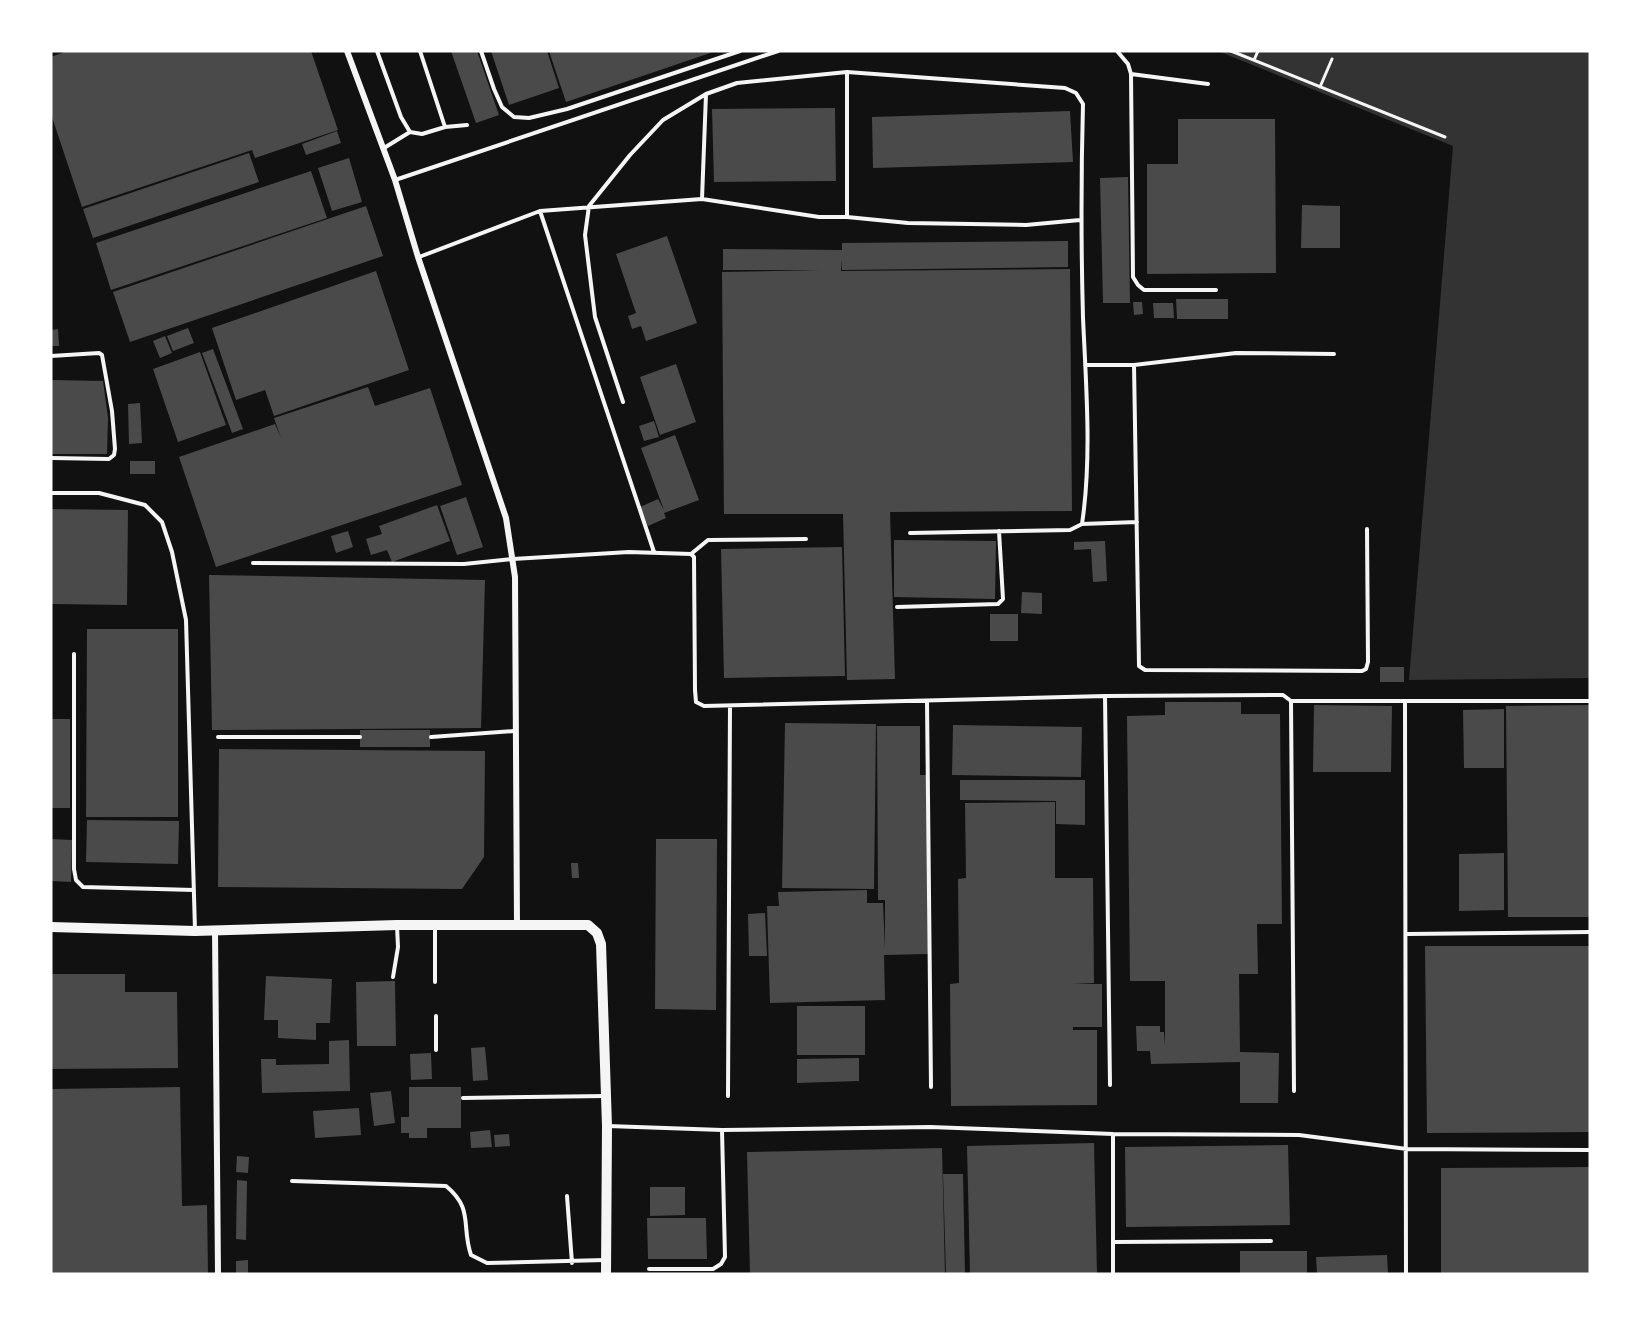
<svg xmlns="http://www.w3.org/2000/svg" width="1641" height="1325" viewBox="0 0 1641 1325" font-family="'Nunito Sans',sans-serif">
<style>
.water{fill:#333}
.building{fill:#4a4a4a}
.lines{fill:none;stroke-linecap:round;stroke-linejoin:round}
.path{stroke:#f5f5f5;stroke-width:3}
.service{stroke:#f5f5f5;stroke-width:4}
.minor{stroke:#f5f5f5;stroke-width:6}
.tertiary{stroke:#f5f5f5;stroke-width:10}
</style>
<rect width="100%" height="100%" fill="#111"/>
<!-- water -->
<path class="water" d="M1218 51H1590V678L1409 680 1453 146Z"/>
<!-- building -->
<path class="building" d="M67 51H311L338 130 255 158 252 150 82 207 51 114V57Z
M451 51H477L499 115 476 123Z
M491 51H547L559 88 509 105Z
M549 51H716L566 102Z
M835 108 836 181 714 182 712 109Z
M1070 111 1073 162 873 168 872 117Z
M1178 119H1275L1276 273 1147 274V164H1178Z
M337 131 341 143 306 155 302 144Z
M249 153 259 182 93 238 83 209Z
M349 158 362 202 332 211 318 168Z
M311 171 327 218 111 290 96 243Z
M1128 177 1130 303H1103L1100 178Z
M1302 205 1340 206V248H1301Z
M366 206 383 256 130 342 113 292Z
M667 236 697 323 646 341 641 326 632 329 628 316 636 313 616 254Z
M1068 241V267L842 270 841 260V271L1070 269 1072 511 890 512 895 679 847 680 843 514H724L722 272 821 270H723V249L842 250V243Z
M376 271 409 370 274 416 265 390 236 400 212 328Z
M1176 299H1228V319H1177Z
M1133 302H1142L1143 314 1134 315Z
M1153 303H1173L1174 318H1154Z
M188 328 194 343 173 351 167 336Z
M58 329 59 346H51V330Z
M165 336 172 353 160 358 153 341Z
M213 349 243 429 232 433 202 353Z
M200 352 226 425 178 442 153 369Z
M676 364 696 422 660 435 640 377Z
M51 380 103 381 108 418 107 454H51Z
M368 387 375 406 430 388 462 485 216 567 179 457 275 424 281 438 274 418Z
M140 403 142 443 129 444 128 404Z
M654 421 659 437 644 441 639 426Z
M675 435 699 500 664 513 666 518 648 526 640 507 658 499 664 510 641 448Z
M130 461H155V474H130Z
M466 497 483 547 457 555 440 506Z
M437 505 450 541 392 562 387 550 371 555 366 539 382 534 379 526Z
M51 509 128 510 127 605 51 604Z
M348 531 353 547 336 553 331 536Z
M894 540 996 541 995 599 894 597Z
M1105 541 1107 581 1093 582 1091 549 1074 550V542Z
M842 547 845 676 724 678 721 549Z
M209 575 485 580 481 728 212 730Z
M1022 592 1042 593V614L1021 613Z
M990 614H1018V641H990Z
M87 629H178V817H86Z
M1380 667H1404V682H1380Z
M1165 702H1241V714H1280L1282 924H1257L1258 974H1239L1240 1052 1279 1053 1278 1103H1240V1062L1151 1064 1150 1051H1137L1136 1026H1160V1032H1164L1165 1046V981H1130L1127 716 1165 715Z
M1314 705 1392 706 1391 772H1313Z
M1590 705V917H1508L1506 706Z
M1504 709V768H1464L1463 710Z
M51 719H70V808H51Z
M785 723 876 724 874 889 782 888Z
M953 725 1082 727 1081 777 952 775Z
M877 726H920V775H927L928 954 884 955 885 1000 770 1003 767 906H779L778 892 867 890V903H883L885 949V900H878Z
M360 730H430V747H360Z
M219 749 485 751 484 857 462 889 218 887Z
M960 780H1085V825L1056 824V801L960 800Z
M1055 802V878H1093L1094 983 1073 984H1102V1027H1073V1030H1097V1105L951 1106 950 984 959 983 958 879 966 878 965 803Z
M87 820 179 821 178 864 86 862Z
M51 839 72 840 71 882 51 881Z
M656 839H717L716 1010 655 1009Z
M1504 853V910L1459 911V854Z
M571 863H578L579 878H572Z
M765 913 767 956H749L748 914Z
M1425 946H1590V1132L1427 1133Z
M51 974H125V992H177L178 1068 51 1069Z
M266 976 332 979 330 1023H316V1040L278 1038V1020H264Z
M395 981 396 1046H357L356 982Z
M797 1006H865V1055H797Z
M349 1040 350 1091 262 1093 261 1059H276V1065L329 1064V1041Z
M485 1047 488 1080 473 1081 471 1048Z
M431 1053 432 1079 411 1080 410 1054Z
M859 1058V1081L797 1083V1059Z
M180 1087 182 1206 207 1205 208 1274H51V1089Z
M409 1087H461V1128H427V1138H409V1133H401V1117H409Z
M391 1091 395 1123 374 1126 370 1093Z
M359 1108 361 1135 315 1138 313 1111Z
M490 1130 492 1147 471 1148 470 1132Z
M509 1134 510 1146 495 1147 494 1135Z
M1094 1143 1097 1274H970L967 1146Z
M1288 1145 1290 1225 1126 1227 1125 1147Z
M942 1148 945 1274H750L747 1152Z
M237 1156 249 1157 248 1173 236 1172Z
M1590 1167V1274H1441V1168Z
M943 1174H963L965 1274H946Z
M237 1180 247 1181 246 1240 236 1239Z
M650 1187H685V1215L650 1216Z
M647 1218H706L707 1259H648Z
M1240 1251H1307V1274H1240Z
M1387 1255 1388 1274H1317L1316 1257Z
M248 1260V1274H236V1261Z"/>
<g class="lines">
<!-- path -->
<path class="path" d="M1231 51 1445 137
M1254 60 1258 51
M1320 87 1332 59"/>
<!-- service -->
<path class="service" d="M377 51 401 117 410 132
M420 51 445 127
M481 51 494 89 502 107 514 117 529 118 567 109 740 51
M1117 51 1128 64 1131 74 1133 277 1138 285 1144 290H1216
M1131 74 1208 84
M706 94 737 83 847 72 1065 88 1076 93 1083 104C1081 176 1081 246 1083 318 1086 385 1092 458 1082 524L1070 530 910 533
M384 148 410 132 422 134 445 127 467 125
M395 180 778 51
M540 211 654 552
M847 217V72
M419 257 540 211 702 199 819 217H847L908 223 1026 225 1080 220
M51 356 99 353 102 355 112 411 115 449 114 455 109 459 51 458
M1085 365H1134L1236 353 1334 354
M1134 365 1139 666 1145 670 1362 671 1366 669 1368 662 1367 529
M623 402 595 317 585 235 589 206 630 155 663 120 706 94 702 199
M51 493H99L145 505 162 522 172 552 186 620 195 930
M1082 524 1137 522
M691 554 708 540 806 539
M253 563 464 564 513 559 629 552 691 554 694 557 695 690 696 702 704 706 1105 696 1283 695 1291 701H1590
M897 607 998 604 1003 599 999 531
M74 654V869L76 880 83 887 194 890
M1105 696 1110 1085
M927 701 931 1087
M1291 701 1294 1091
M1405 702 1406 1274
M218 737H360
M431 737 515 731
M1407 934 1590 932
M393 977 398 947 397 926
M435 982V926
M436 1050V1016
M728 1096 730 706
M463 1098 606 1096
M608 1126 722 1130 930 1127 1113 1134 1299 1135 1407 1149 1590 1150
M292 1181 446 1186C474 1209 461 1226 471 1255L487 1263 605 1260
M567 1196 572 1263
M1114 1242 1271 1241
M649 1269H713L721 1264 725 1257 722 1130
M1113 1274V1134"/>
<!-- minor -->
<path class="minor" d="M347 51 395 180 418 257 506 518 515 577 517 925
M215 930 218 1274"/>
<!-- tertiary -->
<path class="tertiary" d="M51 927 195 931 397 925H588L597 933 601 944 607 1126 606 1274"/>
</g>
<!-- border -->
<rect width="1641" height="1325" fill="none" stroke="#ffffff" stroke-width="105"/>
</svg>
